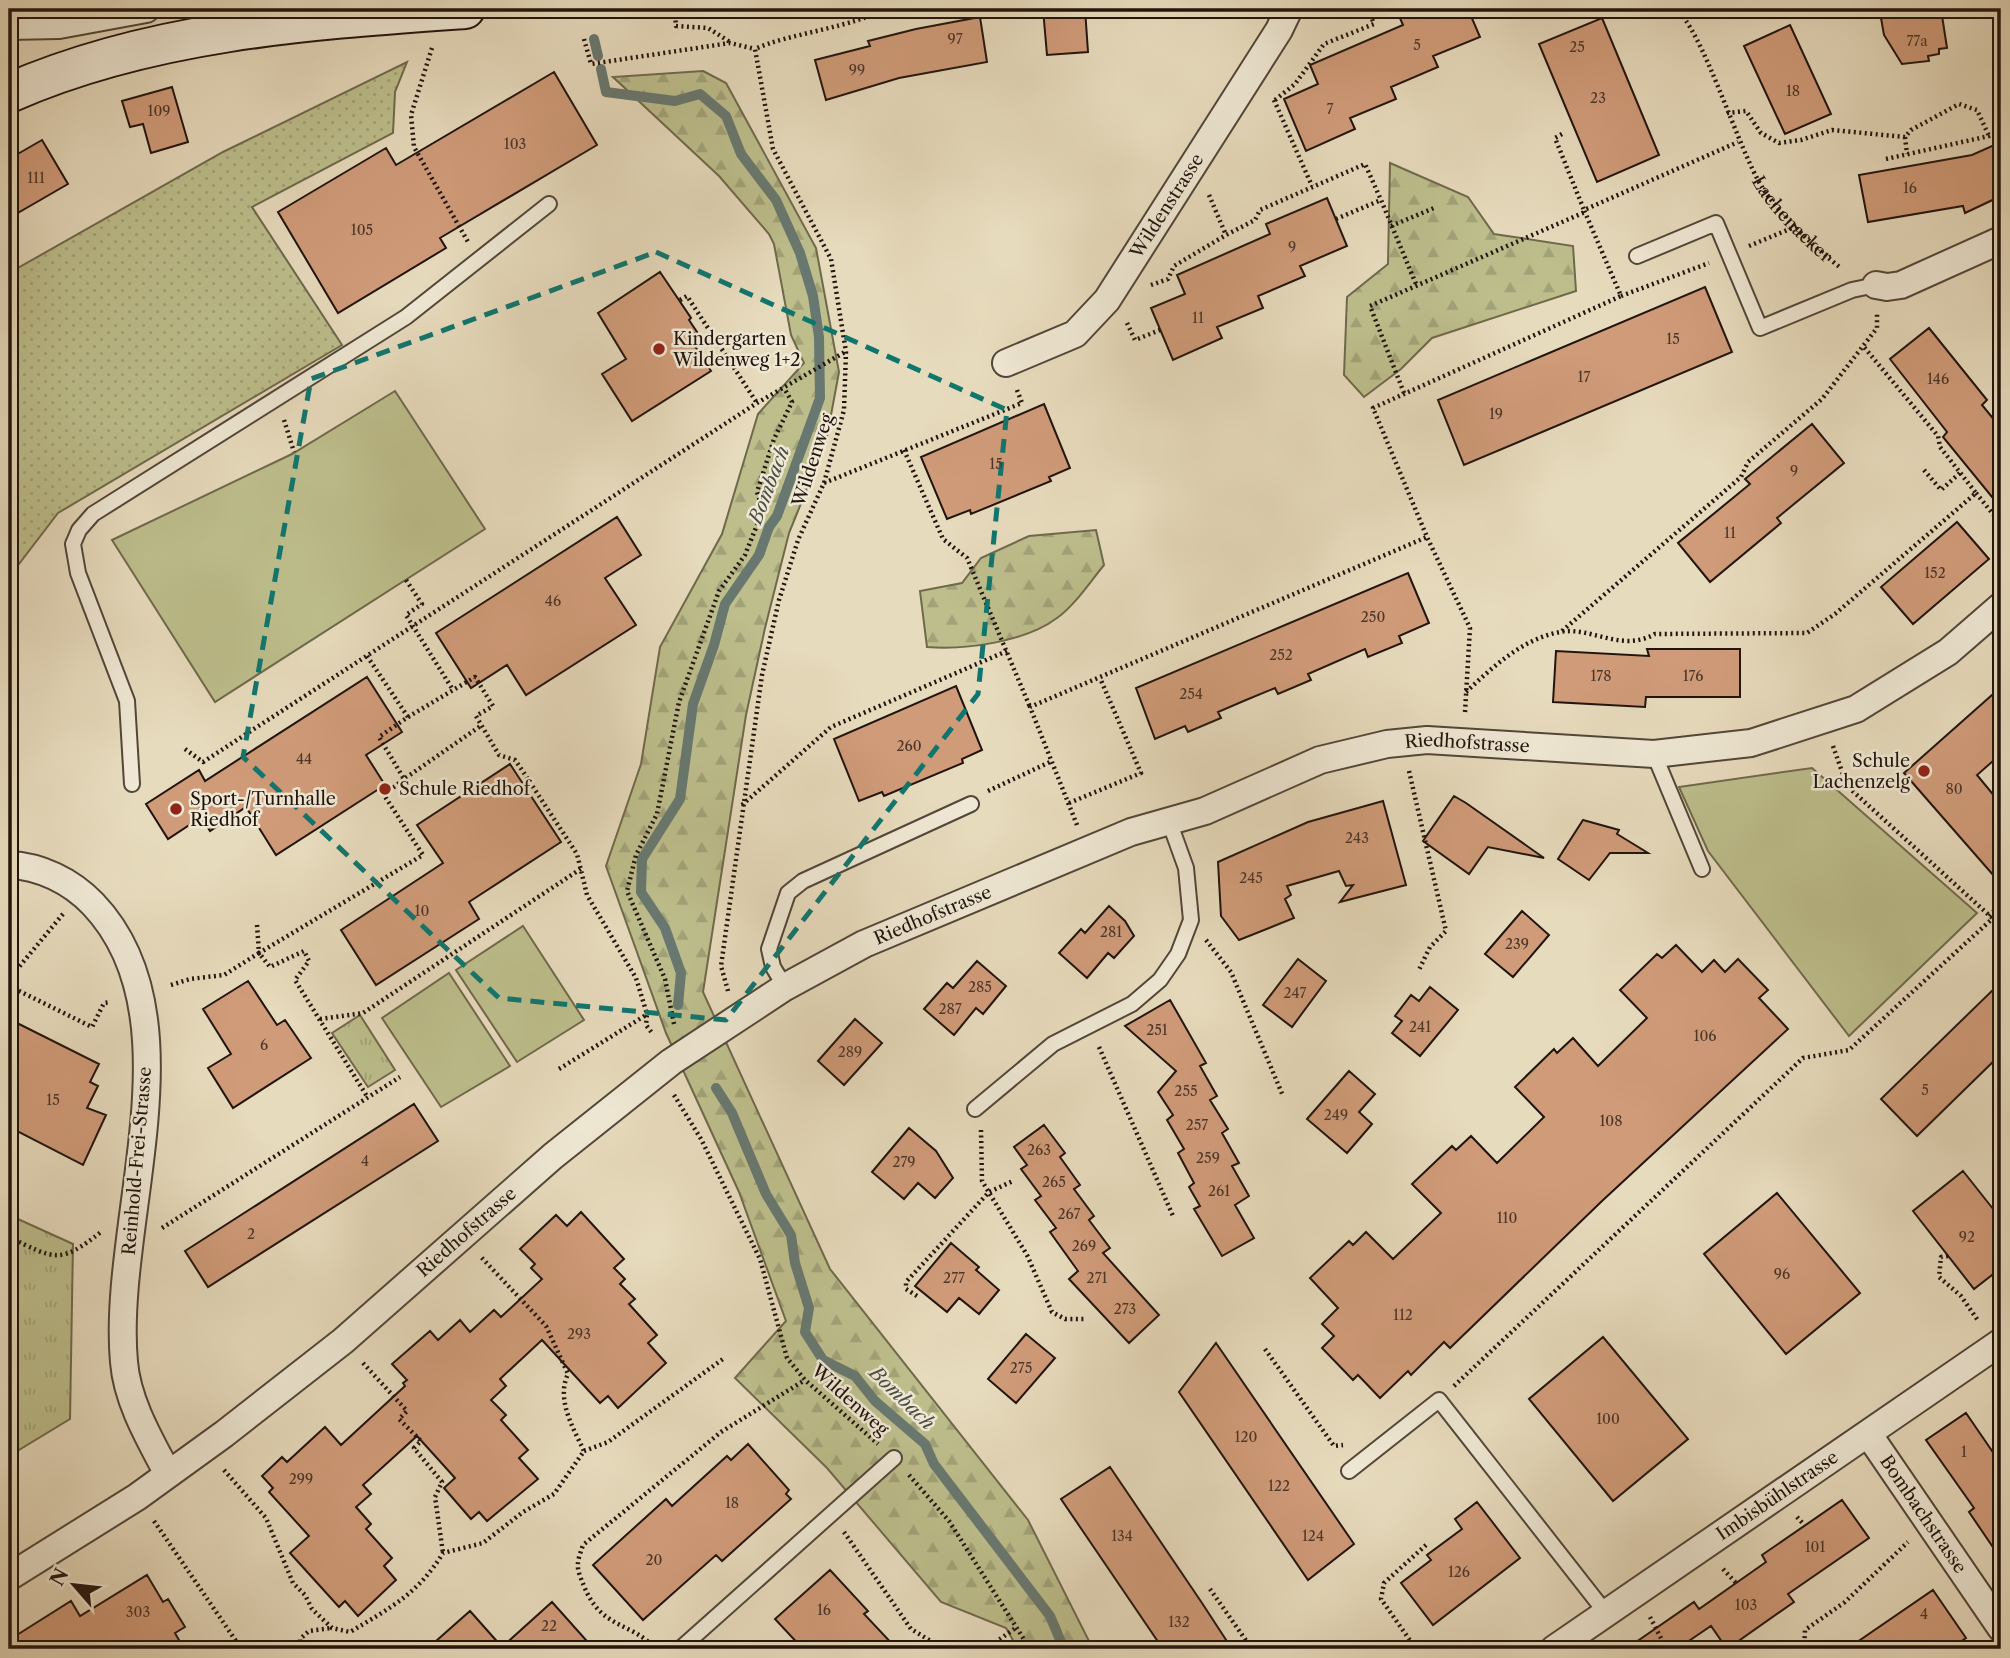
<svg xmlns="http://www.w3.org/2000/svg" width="2010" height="1658" viewBox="0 0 2010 1658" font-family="'Libre Caslon Text',serif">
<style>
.grass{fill:url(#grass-dots);stroke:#6f694c;stroke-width:2}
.forest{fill:url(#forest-firs);stroke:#6f694c;stroke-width:2}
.park{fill:url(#park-tufts);stroke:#6f694c;stroke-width:2}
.pitch{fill:#bdbe8c;stroke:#6f694c;stroke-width:2}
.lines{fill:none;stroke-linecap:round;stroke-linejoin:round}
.stream{stroke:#687870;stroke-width:10}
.building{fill:#d09b79;stroke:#21140d;stroke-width:2}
.lane-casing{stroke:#524639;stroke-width:18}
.street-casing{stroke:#524639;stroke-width:30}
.secondary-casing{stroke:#21140d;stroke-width:42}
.path{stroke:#21140d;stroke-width:4.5;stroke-dasharray:2 3.5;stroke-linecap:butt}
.lane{stroke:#efe8d4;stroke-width:14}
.street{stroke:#efe8d4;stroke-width:26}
.secondary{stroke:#efe8d4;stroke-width:38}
.marked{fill:none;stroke:#0f766e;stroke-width:5;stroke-dasharray:14 9;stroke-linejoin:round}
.poi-dot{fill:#8f2418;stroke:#efe8d4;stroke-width:2.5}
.labels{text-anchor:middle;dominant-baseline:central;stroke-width:5;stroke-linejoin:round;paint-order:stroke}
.number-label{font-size:14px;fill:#4d3628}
.street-label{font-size:18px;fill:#21140d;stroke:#efe8d4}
.poi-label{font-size:18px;fill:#21140d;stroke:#efe8d4;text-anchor:start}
.water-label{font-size:19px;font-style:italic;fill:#4a4e47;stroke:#efe8d4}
</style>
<defs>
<pattern id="grass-dots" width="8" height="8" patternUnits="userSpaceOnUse" patternTransform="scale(1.75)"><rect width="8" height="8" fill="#bdbe8c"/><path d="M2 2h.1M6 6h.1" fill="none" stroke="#a2a278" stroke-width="1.8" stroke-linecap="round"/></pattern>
<pattern id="forest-firs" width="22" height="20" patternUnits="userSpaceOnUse" patternTransform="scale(1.75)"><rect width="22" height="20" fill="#bdbe8c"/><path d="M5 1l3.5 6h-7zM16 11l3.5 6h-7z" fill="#a2a278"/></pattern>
<pattern id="park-tufts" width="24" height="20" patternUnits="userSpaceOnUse" patternTransform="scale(1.75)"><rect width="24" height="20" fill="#bdbe8c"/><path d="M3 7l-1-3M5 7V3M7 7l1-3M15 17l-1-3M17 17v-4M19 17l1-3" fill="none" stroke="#a2a278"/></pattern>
</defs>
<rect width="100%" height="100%" fill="#e7dbbd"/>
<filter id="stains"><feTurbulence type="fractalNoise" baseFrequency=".00286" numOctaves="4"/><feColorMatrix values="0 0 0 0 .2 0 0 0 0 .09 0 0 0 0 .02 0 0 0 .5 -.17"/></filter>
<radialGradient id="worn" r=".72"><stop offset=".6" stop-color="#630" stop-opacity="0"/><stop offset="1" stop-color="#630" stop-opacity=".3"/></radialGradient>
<!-- grass -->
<path class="grass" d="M407 62 395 92 393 133 252 207 342 345 58 513 9 577V273L223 152Z"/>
<!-- forest -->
<path class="forest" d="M703 71 726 83 816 248 839 372 826 442 789 533 765 628 746 715 703 992 830 1269 1028 1520 1093 1649H1018L1006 1628 941 1602 827 1468 735 1378 786 1321 739 1192 666 1033 606 866 641 764 660 647 722 534 758 414 804 363 791 335 774 244 769 234 719 176 613 77Z
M1390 163 1468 197 1494 234 1573 246 1576 291 1432 338 1401 369 1364 397 1344 375 1347 297 1388 264Z
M1096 530 1104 565C1090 582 1075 605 1057 618 1025 642 966 650 927 647L920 591 962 583 981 558 1029 536Z"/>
<!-- park -->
<path class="park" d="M360 1015 395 1070 368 1087 332 1033Z
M9 1215 73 1244 70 1419 9 1456Z"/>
<!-- pitch -->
<path class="pitch" d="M395 391 485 529 215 702 112 540 292 454Z
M1812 768 1977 913 1849 1036 1708 851 1679 787Z
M523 926 584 1020 517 1062 456 970Z
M449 973 510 1066 441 1107 382 1018Z"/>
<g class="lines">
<!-- stream -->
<path class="stream" d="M594 39 598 56
M601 69 606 92 675 101 700 94 726 116 741 154 776 200 800 253 813 296 819 337 820 398 777 516 769 527 759 555 725 604 714 645 693 704 680 799 642 859 641 892 665 928 681 973 678 1005
M716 1088 732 1113 766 1194 791 1235 795 1263 809 1308 805 1332 823 1360 855 1376 875 1401 925 1444 934 1464 1050 1616 1064 1649"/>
</g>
<!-- building -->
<path class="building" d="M1043 9H1085L1088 52 1047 55Z
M1396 9H1468L1480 37 1433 56 1438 67 1391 87 1396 99 1350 118 1355 129 1306 151 1284 99 1318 84 1310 65 1403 25Z
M1941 9 1947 48 1939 49V54L1928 56 1929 61 1902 64 1884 35 1881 18Z
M980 17 987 62 899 78 826 100 815 60 870 46 868 41 916 29Z
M1602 18 1659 155 1597 182 1539 44Z
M1790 25 1831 114 1785 134 1744 46Z
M554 72 597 145 440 238 446 248 338 313 278 212 386 148 396 165Z
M172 87 188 142 151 153 143 124 130 127 122 101Z
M42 140 68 184 9 218V159Z
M2001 142V196L1965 213 1963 206 1868 222 1859 175 1972 155Z
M1327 198 1347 246 1300 266 1305 276 1258 296 1263 308 1217 327 1222 338 1173 360 1151 308 1185 294 1177 275 1270 234 1266 224Z
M660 272 691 318 689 320 697 332 689 337 711 371 632 421 602 374 626 359 598 313Z
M1705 287 1732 352 1464 465 1438 400Z
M1929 328 1987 400 1982 405 2001 428V508L1943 437 1947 432 1890 359Z
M1044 404 1070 468 1049 477 1051 481 971 514 970 510 947 519 921 457Z
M1812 424 1844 463 1777 518 1781 523 1710 582 1678 543 1750 484 1745 479Z
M617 517 641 555 605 578 636 625 526 695 507 665 471 688 436 633Z
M1957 522 1989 559 1913 624 1881 587Z
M1408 573 1429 623 1399 636 1402 643 1368 657 1365 649 1308 674 1311 680 1278 694 1275 688 1246 700 1218 712 1221 718 1188 732 1185 726 1155 739 1136 688Z
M1647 649H1740V697H1646L1645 707 1553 702 1556 651 1649 656Z
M367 677 402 732 366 755 385 785 276 855 246 807 210 831 204 821 199 824 197 820 168 839 146 804 199 770 205 781Z
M956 686 982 750 962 759 963 763 884 796 882 792 859 801 834 739Z
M2001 687V754L1977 775 2001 804V884L1904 773Z
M510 764 561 842 469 902 479 919 376 985 341 930 443 863 417 825Z
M1454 796 1466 803 1544 858 1488 847 1469 874 1423 841Z
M1383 801 1406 885 1340 902 1353 885 1346 886 1339 871 1287 886 1291 895 1285 899 1294 918 1239 940 1221 916 1218 862 1308 822Z
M1583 820 1619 830 1617 834 1648 853H1610L1589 880 1558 859Z
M1109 906 1125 921 1134 936 1114 958 1108 953 1087 978 1059 953 1081 929 1085 933Z
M1522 911 1549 935 1513 977 1485 954Z
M1676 945 1702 972 1714 960 1725 972 1738 959 1768 990 1759 998 1788 1029 1602 1201 1450 1348 1444 1342 1411 1375 1408 1371 1380 1398 1358 1375 1353 1380 1322 1348 1334 1336 1322 1324 1338 1308 1310 1278 1349 1241 1353 1245 1366 1232 1393 1259 1441 1213 1412 1184 1452 1146 1456 1150 1471 1136 1497 1163 1544 1117 1515 1087 1554 1049 1557 1053 1573 1038 1598 1066 1647 1018 1620 990 1657 954 1662 958Z
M1298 959 1326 981 1292 1027 1263 1005Z
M977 961 1006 986 983 1014 976 1008 954 1035 924 1009 947 983 953 988Z
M248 981 277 1025 285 1020 311 1058 233 1108 208 1068 231 1054 203 1009Z
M2001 982V1054L1917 1136 1881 1099Z
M1430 987 1458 1010 1420 1056 1392 1033 1402 1021 1395 1016 1411 995 1419 1001Z
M1170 1000 1206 1063 1200 1066 1217 1096 1210 1100 1228 1129 1222 1133 1239 1163 1232 1166 1249 1196 1235 1205 1254 1238 1222 1256 1194 1209 1200 1206 1189 1187 1194 1183 1178 1153 1184 1149 1167 1120 1173 1115 1158 1092 1176 1071 1125 1026Z
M9 1019 99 1064 90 1082 98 1086 87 1108 106 1115 83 1165 9 1127Z
M855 1019 882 1043 844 1085 818 1061Z
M1349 1071 1375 1094 1359 1112 1372 1124 1347 1153 1307 1119Z
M414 1104 438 1141 208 1287 185 1251Z
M1044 1125 1065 1153 1060 1157 1080 1185 1074 1189 1094 1216 1089 1220 1110 1248 1103 1253 1159 1315 1129 1343 1069 1279 1078 1271 1050 1232 1056 1228 1035 1200 1041 1196 1021 1169 1027 1165 1014 1147Z
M909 1128 936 1151 953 1178 935 1198 918 1183 904 1199 872 1172Z
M1963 1171 2001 1219V1268L1974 1289 1913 1211Z
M1777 1193 1860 1293 1786 1354 1704 1254Z
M581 1212 624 1259 614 1268 625 1279 620 1284 635 1299 629 1304 657 1335 648 1343 666 1363 618 1408 608 1396 600 1403 542 1340 500 1379 506 1386 491 1400 506 1415 501 1420 528 1450 519 1458 538 1479 487 1521 479 1512 471 1519 444 1488 455 1478 417 1436 363 1485 371 1494 356 1507 371 1524 366 1529 392 1558 384 1566 396 1580 358 1616 345 1601 339 1607 290 1553 309 1536 269 1492 273 1488 262 1476 282 1457 287 1462 325 1427 341 1445 405 1386 403 1383 407 1380 392 1364 430 1331 438 1340 460 1320 470 1332 494 1310 501 1317 542 1279 531 1268 535 1264 520 1249 556 1215 567 1226Z
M951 1243 979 1267 976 1270 999 1290 979 1314 959 1298 947 1312 915 1286Z
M1026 1334 1055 1358 1016 1403 988 1379Z
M1603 1337 1688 1439 1613 1501 1529 1399Z
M1216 1343 1354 1544 1308 1580 1179 1392Z
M1966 1413 2001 1464V1559L1969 1512 1974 1508 1926 1440Z
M748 1444 789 1490 786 1494 791 1499 722 1561 716 1555 643 1620 593 1565 666 1499 672 1506 727 1456 731 1460Z
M1110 1467 1202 1603 1232 1649H1163L1061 1499Z
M1842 1500 1869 1538 1788 1594 1794 1602 1727 1649 1711 1626 1677 1649H1626L1694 1602 1699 1609 1766 1562 1762 1555Z
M1477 1502 1520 1558 1433 1625 1401 1583 1431 1560 1427 1555 1462 1529 1455 1519Z
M830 1570 868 1611 864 1614 897 1649H803L775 1619Z
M147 1575 163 1602 168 1599 185 1627 175 1633 184 1649H9V1640L71 1601 80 1616Z
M1933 1590 1966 1638 1950 1649H1847Z
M552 1602 594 1649H427L470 1611 502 1647Z"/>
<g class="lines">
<!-- lane casing -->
<g class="lane-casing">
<path id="lane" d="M1637 256 1716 223 1760 328 1852 290 1876 285
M1654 754 1702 869
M132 784 127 701 78 573 73 544 79 530 93 514 406 317 549 204
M785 987 773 967 769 949 788 893 803 881 971 804
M975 1109 1053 1044 1132 1004 1160 980 1178 954 1191 920 1186 868 1169 821
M1349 1471 1439 1400 1606 1613
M680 1649 894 1458"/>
</g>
<!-- street casing -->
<g class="street-casing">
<g id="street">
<path d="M9 26 59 25 146 9"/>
<path d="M1876 285 1887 287 1901 285 2001 240"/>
<path id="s2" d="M1006 363 1075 334 1107 300 1279 30 1289 9"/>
<path d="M9 865C40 866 71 881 93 904 201 1017 111 1223 124 1362 127 1401 150 1440 168 1474"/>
<path id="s3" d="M1869 1435 2001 1628"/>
<path id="s4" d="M9 1577 137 1497 224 1434 343 1341 553 1156 671 1062 785 987 864 944 1131 832 1205 811 1320 760 1387 744 1427 740 1654 754 1751 743 1856 709 1948 652 2001 606"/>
<path id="s5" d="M1554 1649 2001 1342"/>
</g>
</g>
<!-- secondary casing -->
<g class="secondary-casing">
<path id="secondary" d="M9 93C152 30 311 20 465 9"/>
</g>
<!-- path -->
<g class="path">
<path id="s1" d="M1675 9C1701 25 1739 151 1762 187 1778 213 1817 250 1841 268"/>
<path d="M675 15 676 26 708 28 730 42"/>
<path d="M584 39 591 64 730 43 755 49"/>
<path d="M432 48 411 115 414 147 468 242"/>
<path d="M1274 100 1312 186"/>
<path d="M1275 100 1295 84 1324 44 1374 24 1368 9"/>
<path d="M1727 113 1746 111 1761 133 1779 143 1801 140 1832 130 1905 137 1911 130 1959 104 1977 110 1989 136"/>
<path d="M1562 134 1555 138 1584 210"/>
<path d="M1905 137 1907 154"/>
<path d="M1886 159 1989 136 2001 130"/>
<path d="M1209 195 1226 235 1255 220 1260 210 1365 164 1381 200"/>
<path d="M1336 219 1381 200 1416 284"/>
<path d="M1391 226 1434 208"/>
<path d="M1749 246 1797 226"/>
<path d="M1151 285 1168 279 1174 266 1226 235"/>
<path d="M1621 296 1709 263"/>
<path d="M680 300 687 296 757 403"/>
<path d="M1127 323 1135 340 1160 330"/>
<path d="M1404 393 1370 306 1585 212"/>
<path d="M284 420 294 452"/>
<path d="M904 450 943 539 967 558 1030 707"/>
<path d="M1924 470 1941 490 1961 472"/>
<path d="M824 483 1022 403 1017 390"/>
<path d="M1976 493 2001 524"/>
<path d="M406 580 422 604 406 615 453 690"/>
<path d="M1562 631 1741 477 1748 462 1822 399 1877 328V314"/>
<path d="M367 656 408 717 379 737 404 779 482 725"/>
<path d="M1466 692C1493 667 1522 639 1560 632 1591 626 1621 653 1655 634L1807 633 1835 614 1976 493 1940 447 1938 436 1864 347"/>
<path d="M1465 712 1470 628 1427 537 1373 408 1621 296 1584 210 1738 142"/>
<path d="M408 717 475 677 493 706 476 716 499 755 515 760 522 770 577 854 587 895 636 978 647 1014 646 1025 652 1033"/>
<path d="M1833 746 1847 786 2001 926"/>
<path d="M185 749 203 762 757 403 845 352"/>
<path d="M1409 771 1446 931 1430 947 1418 972"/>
<path d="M988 791 1050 762"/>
<path d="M1069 803 1141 773 1100 678"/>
<path d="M742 805 831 727 1007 651"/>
<path d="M1077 825 1030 707 1427 537"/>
<path d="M1989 916 2001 904"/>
<path d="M257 925 259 953 423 855 384 795 404 779"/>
<path d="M1206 940 1231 972 1283 1096"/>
<path d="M9 979 63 914"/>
<path d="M171 985 190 979 224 975 259 953 270 967 304 951 309 961 295 980 368 1098"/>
<path d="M9 986 92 1027 104 1003 110 1002"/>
<path d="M728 991 721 966 762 675 779 600 798 540 824 483 844 410 846 352 831 259 773 149 755 49C786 34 860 26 881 9"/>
<path d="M320 1019 363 1013 582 868"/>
<path d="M674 1024 665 979 627 891 636 855 657 814 679 702 719 591 745 555 763 510 757 492 774 439 792 402 784 388"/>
<path d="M1099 1047 1173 1216"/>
<path d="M559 1069 646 1015"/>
<path d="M674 1095 701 1139 760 1259 787 1358 805 1380 878 1444"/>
<path d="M981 1130 982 1181 1027 1255 1052 1312 1065 1319H1086"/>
<path d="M162 1228 400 1077"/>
<path d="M9 1237C55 1259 59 1265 101 1232"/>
<path d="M1948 1256 1941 1257 1939 1277 1961 1296 1979 1322"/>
<path d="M917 1296 906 1289V1282L989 1192 1013 1181"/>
<path d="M1265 1349 1334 1446 1343 1445"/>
<path d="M363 1363 407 1411 399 1419 421 1441 414 1448 442 1482 435 1497 443 1553"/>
<path d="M1454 1386 1803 1058 1849 1050 1992 919"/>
<path d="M584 1451 608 1442 723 1359"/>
<path d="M224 1470 266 1518 293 1583 305 1595 312 1609 332 1628 350 1632C390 1608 418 1594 443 1553L483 1543 523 1512 554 1494 584 1451C573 1428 556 1399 568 1374L546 1326 481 1257"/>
<path d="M909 1475 949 1521 1030 1649"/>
<path d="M1797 1517 1805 1526"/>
<path d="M154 1521 236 1641 253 1649H305"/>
<path d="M844 1532 911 1629 944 1649"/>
<path d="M1723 1569 1736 1583"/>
<path d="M1210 1589 1252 1649"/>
<path d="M1650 1617 1664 1644 1673 1649"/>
<path d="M300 1647V1639L309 1631 331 1628"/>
<path d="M656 1649C630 1621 601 1629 584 1586 576 1567 576 1565 583 1545L721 1432 805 1380"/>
<path d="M986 1649 1017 1627"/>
<path d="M1416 1649 1381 1599 1384 1583 1426 1545"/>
<path d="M1804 1649 1805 1630 1845 1602 1908 1542"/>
</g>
<!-- lane -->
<use href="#lane" class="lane"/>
<!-- street -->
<use href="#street" class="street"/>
<!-- secondary -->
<use href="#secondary" class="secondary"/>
</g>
<!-- marked area -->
<path class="marked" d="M656 252 1007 410 978 694 726 1020 499 998 243 757 311 379Z"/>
<!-- markers -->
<g class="poi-dot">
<circle cx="659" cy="349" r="7"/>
<circle cx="1924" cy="771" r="7"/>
<circle cx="385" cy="789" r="7"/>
<circle cx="176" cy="809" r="7"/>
</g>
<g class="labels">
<!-- number labels -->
<g class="number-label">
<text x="955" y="39">97</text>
<text x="1917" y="41">77a</text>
<text x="1417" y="45">5</text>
<text x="1577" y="47">25</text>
<text x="857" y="70">99</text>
<text x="1793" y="91">18</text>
<text x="1598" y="98">23</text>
<text x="1330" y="109">7</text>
<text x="159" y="111">109</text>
<text x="515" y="144">103</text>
<text x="36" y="178">111</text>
<text x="1910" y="188">16</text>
<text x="362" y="230">105</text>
<text x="1292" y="247">9</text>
<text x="1198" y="318">11</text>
<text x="1673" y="339">15</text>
<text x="1584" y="377">17</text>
<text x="1938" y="379">146</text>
<text x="1496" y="414">19</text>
<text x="996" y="464">15</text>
<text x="1794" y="471">9</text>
<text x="1730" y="533">11</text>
<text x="1935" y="573">152</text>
<text x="553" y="601">46</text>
<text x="1373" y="617">250</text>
<text x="1281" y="655">252</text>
<text x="1601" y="676">178</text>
<text x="1693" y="676">176</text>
<text x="1191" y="694">254</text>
<text x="909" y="746">260</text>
<text x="304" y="759">44</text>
<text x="1954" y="789">80</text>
<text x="1357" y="838">243</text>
<text x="1251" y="878">245</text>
<text x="422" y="911">10</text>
<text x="1111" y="932">281</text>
<text x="1517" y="944">239</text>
<text x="980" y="987">285</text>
<text x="1295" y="993">247</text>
<text x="950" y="1009">287</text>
<text x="1420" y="1027">241</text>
<text x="1157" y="1030">251</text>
<text x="1705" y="1036">106</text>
<text x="264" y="1045">6</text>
<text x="850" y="1052">289</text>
<text x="1925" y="1090">5</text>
<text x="1186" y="1091">255</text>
<text x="53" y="1100">15</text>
<text x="1336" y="1115">249</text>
<text x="1611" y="1121">108</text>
<text x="1197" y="1125">257</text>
<text x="1039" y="1150">263</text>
<text x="1208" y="1158">259</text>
<text x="365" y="1161">4</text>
<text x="904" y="1162">279</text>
<text x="1054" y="1182">265</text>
<text x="1219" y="1191">261</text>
<text x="1069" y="1214">267</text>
<text x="1507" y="1218">110</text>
<text x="251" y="1234">2</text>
<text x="1967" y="1237">92</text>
<text x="1084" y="1246">269</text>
<text x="1782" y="1274">96</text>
<text x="954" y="1278">277</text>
<text x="1097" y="1278">271</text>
<text x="1125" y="1309">273</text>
<text x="1403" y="1315">112</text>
<text x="579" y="1334">293</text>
<text x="1021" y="1368">275</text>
<text x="1608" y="1419">100</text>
<text x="1246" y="1437">120</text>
<text x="1964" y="1452">1</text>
<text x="301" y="1479">299</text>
<text x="1279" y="1486">122</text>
<text x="732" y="1503">18</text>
<text x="1122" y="1536">134</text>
<text x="1313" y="1536">124</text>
<text x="1815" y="1547">101</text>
<text x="654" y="1560">20</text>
<text x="1459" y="1572">126</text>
<text x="1746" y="1605">103</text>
<text x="824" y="1610">16</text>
<text x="138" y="1612">303</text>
<text x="1924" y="1614">4</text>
<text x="1179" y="1622">132</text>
<text x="549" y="1626">22</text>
</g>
<!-- street labels -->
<g class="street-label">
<text stroke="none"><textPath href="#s2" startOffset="233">Wildenstrasse</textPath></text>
<text stroke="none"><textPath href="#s1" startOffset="243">Lachenacker</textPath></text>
<text transform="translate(813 460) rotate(-72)">Wildenweg</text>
<text stroke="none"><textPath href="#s4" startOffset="1708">Riedhofstrasse</textPath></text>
<text stroke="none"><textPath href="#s4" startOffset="1141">Riedhofstrasse</textPath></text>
<text transform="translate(137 1161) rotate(-85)">Reinhold-Frei-Strasse</text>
<text stroke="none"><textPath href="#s4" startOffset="574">Riedhofstrasse</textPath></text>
<text transform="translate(850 1400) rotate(42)">Wildenweg</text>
<text stroke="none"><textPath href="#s5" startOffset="271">Imbisbühlstrasse</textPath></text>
<text stroke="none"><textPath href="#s3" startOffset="96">Bombachstrasse</textPath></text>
</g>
<!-- poi labels -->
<g class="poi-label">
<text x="673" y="339">Kindergarten<tspan x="673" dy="21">Wildenweg 1+2</tspan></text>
<text x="1910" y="761" text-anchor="end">Schule<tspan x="1910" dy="21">Lachenzelg</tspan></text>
<text x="399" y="789">Schule Riedhof</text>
<text x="190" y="799">Sport-/Turnhalle<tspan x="190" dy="21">Riedhof</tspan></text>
</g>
<!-- water labels -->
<g class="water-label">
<text transform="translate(769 485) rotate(-69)">Bombach</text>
<text transform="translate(902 1398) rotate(44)">Bombach</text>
</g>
</g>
<!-- margin -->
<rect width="2010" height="1658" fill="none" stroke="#e7dbbd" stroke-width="35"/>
<rect x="10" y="10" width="1989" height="1637" fill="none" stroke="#21140d" stroke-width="3.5"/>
<rect x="18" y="18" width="1975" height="1623" fill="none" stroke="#21140d" stroke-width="2"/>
<!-- north arrow -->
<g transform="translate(74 1585) rotate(298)" stroke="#efe8d4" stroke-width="5" paint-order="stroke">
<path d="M0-5L12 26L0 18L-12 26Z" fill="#21140d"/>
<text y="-10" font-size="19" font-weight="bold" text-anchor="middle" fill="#21140d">N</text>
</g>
<rect width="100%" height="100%" filter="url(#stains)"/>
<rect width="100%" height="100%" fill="url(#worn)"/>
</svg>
